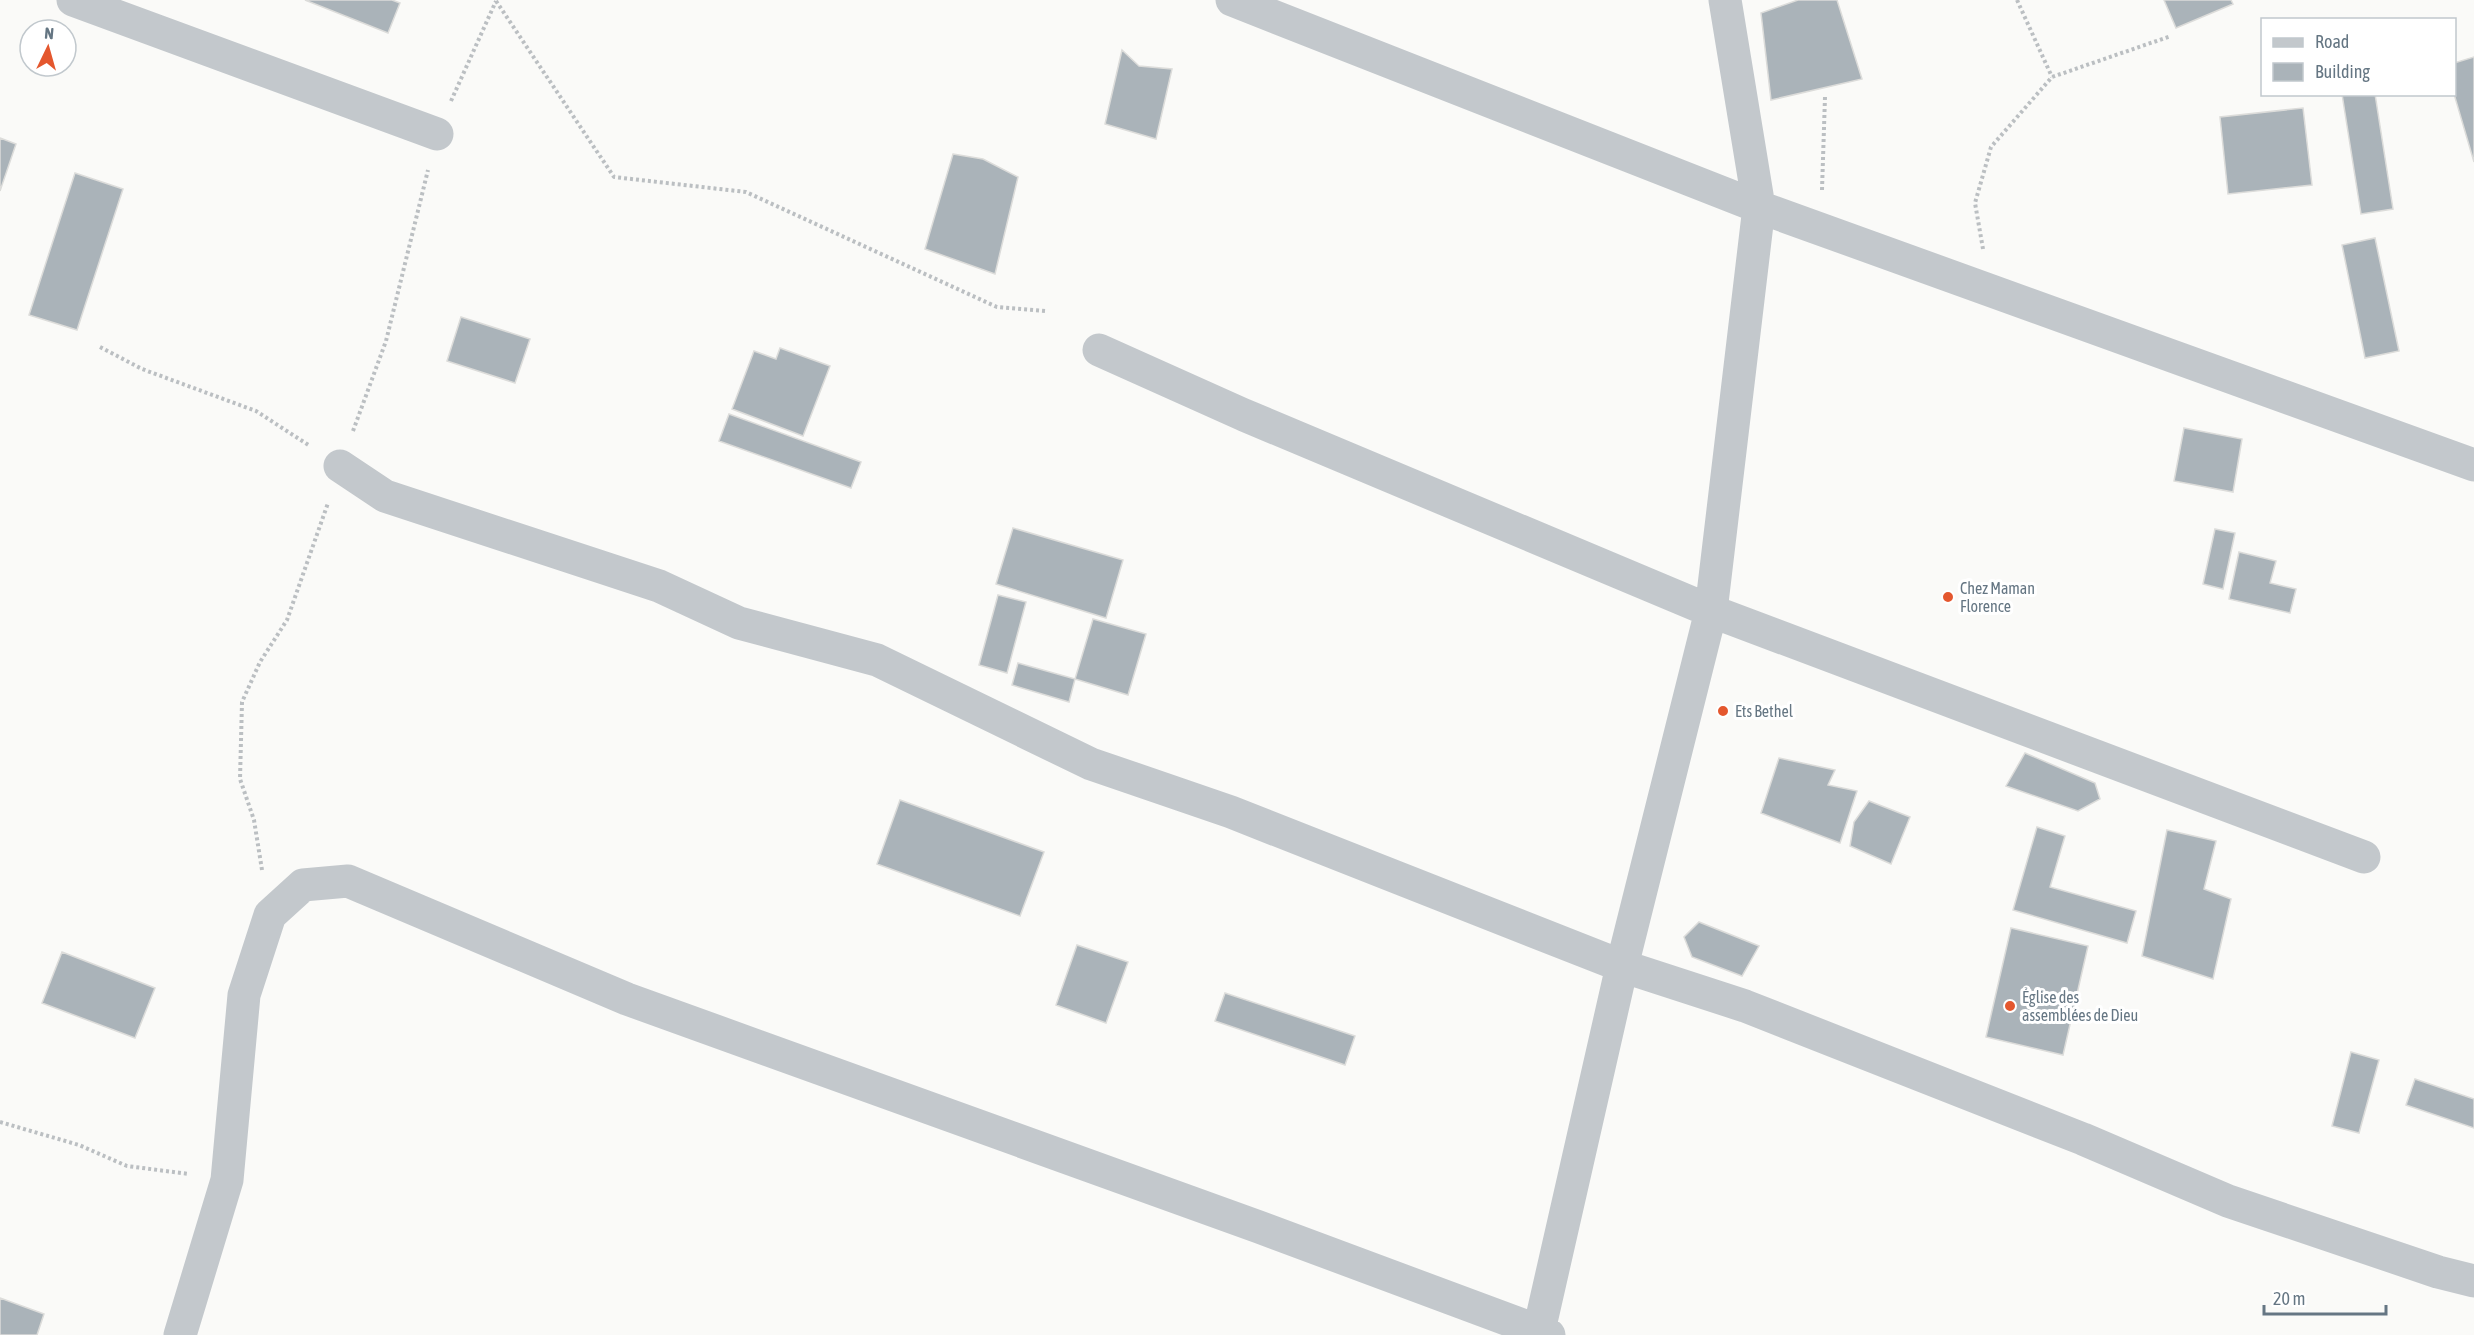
<svg xmlns="http://www.w3.org/2000/svg" width="2474" height="1335" viewBox="0 0 2474 1335" font-family="'Asap Condensed',sans-serif">
<style>
.building{fill:#aab3b9;stroke:#dcdcda;stroke-width:1.5}
.lines{fill:none;stroke-linecap:round;stroke-linejoin:round}
.path{stroke:#bbbfc2;stroke-width:4;stroke-dasharray:3 3;stroke-linecap:butt}
.minor{stroke:#c3c8cc;stroke-width:33}
.poi-dot{fill:#e4572e;stroke:#fff;stroke-width:2}
.labels{text-anchor:middle;dominant-baseline:central;stroke-width:6;stroke-linejoin:round;paint-order:stroke}
.poi-label{font-size:16px;fill:#657683;stroke:#fff;text-anchor:start}
</style>
<rect width="100%" height="100%" fill="#fafaf8"/>
<!-- building -->
<path class="building" d="M305 0H392L400 3 388 33Z
M1798 0H1837L1862 79 1771 100 1761 13Z
M2164 0H2231L2233 4 2176 28Z
M1122 50 1139 66 1172 69 1156 139 1105 124Z
M2474 57V162L2454 94V63Z
M2342 94H2375L2393 209 2361 214Z
M2303 108 2312 185 2228 194 2220 117Z
M0 138 16 144 0 191Z
M953 154 983 159 1018 177 995 274 925 249Z
M75 173 123 189 77 330 29 315Z
M2375 238 2399 351 2365 358 2342 245Z
M461 317 530 339 515 383 447 361Z
M780 348 830 366 803 436 732 409 754 351 776 359Z
M729 414 861 462 851 488 719 441Z
M2184 428 2242 439 2233 492 2174 481Z
M1013 528 1123 560 1106 618 996 584Z
M2215 529 2235 533 2223 589 2203 584Z
M2239 552 2276 561 2270 583 2296 589 2290 613 2229 599Z
M998 595 1026 602 1007 673 979 665Z
M1093 619 1146 634 1128 695 1075 679Z
M1018 663 1075 679 1069 702 1012 685Z
M2025 753 2095 783 2100 799 2078 811 2006 786Z
M1779 758 1835 770 1828 785 1857 791 1840 843 1761 813Z
M900 800 1044 852 1020 916 877 864Z
M1869 801 1910 817 1891 864 1850 846 1854 822Z
M2037 827 2065 836 2050 887 2136 911 2127 943 2013 910Z
M2167 830 2216 841 2204 889 2231 899 2213 979 2142 956Z
M1699 922 1759 946 1742 976 1692 957 1684 937Z
M2011 928 2088 946 2063 1055 1986 1037Z
M1077 945 1128 962 1106 1023 1056 1005Z
M62 952 155 988 135 1038 42 1003Z
M1225 993 1355 1036 1345 1065 1215 1021Z
M2351 1052 2379 1060 2359 1133 2332 1126Z
M2415 1079 2474 1099V1128L2406 1105Z
M0 1298 44 1314 37 1335H0Z"/>
<g class="lines">
<!-- path -->
<path class="path" d="M2017 0 2052 77
M496 1 614 177 746 192 997 307 1046 311
M451 101 496 1
M1822 190 1825 97
M1983 249 1975 203 1991 147 2052 77 2171 36
M100 347 142 369 256 411 310 446
M353 431 386 341 428 170
M262 870 254 820 240 779 242 702 260 662 287 620 328 503
M0 1122 79 1145 127 1166 189 1174"/>
<!-- minor -->
<path class="minor" d="M73 0 437 134
M1232 0 1759 207 2474 465
M1099 350 1244 415 1711 611 2364 857
M340 466 385 496 659 586 739 623 877 660 1091 764 1231 812 1622 966 1745 1006 2083 1139 2228 1201 2438 1272 2474 1281
M180 1335 227 1180 244 995 270 915 303 885 348 881 627 999 1259 1227 1549 1335
M1538 1335 1622 966 1711 611 1759 207 1725 0"/>
</g>
<!-- markers -->
<g class="poi-dot">
<circle cx="1948" cy="597" r="6"/>
<circle cx="1723" cy="711" r="6"/>
<circle cx="2010" cy="1006" r="6"/>
</g>
<g class="labels">
<!-- poi labels -->
<g class="poi-label">
<text x="1960" y="588">Chez Maman<tspan x="1960" dy="18">Florence</tspan></text>
<text x="1735" y="711">Ets Bethel</text>
<text x="2022" y="997">Église des<tspan x="2022" dy="18">assemblées de Dieu</tspan></text>
</g>
</g>
<!-- legend -->
<rect x="2261" y="18" width="195" height="78" fill="#ffffff" stroke="#c1c8cd" stroke-width="1.5"/>
<rect x="2273" y="38" width="30" height="9" fill="#c3c8cc" stroke="#c1c8cd" stroke-width="1.5"/>
<text x="2315" y="48" font-size="18" fill="#657683">Road</text>
<rect x="2273" y="63" width="30" height="18" fill="#aab3b9" stroke="#c1c8cd" stroke-width="1.5"/>
<text x="2315" y="78" font-size="18" fill="#657683">Building</text>
<!-- north arrow -->
<g transform="translate(48 48) rotate(5)"><circle r="28" fill="#ffffff" stroke="#c1c8cd" stroke-width="1.5"/>
<path d="M0-4.5L10 22L0 15L-10 22Z" fill="#e4572e"/>
<text y="-9" font-size="16" font-weight="bold" text-anchor="middle" fill="#657683">N</text>
</g>
<!-- scale -->
<path d="M2264 1305v9h122v-9" fill="none" stroke="#657683" stroke-width="3"/>
<text x="2273" y="1305" font-size="18" fill="#657683" stroke="#ffffff" stroke-width="4.5" paint-order="stroke">20 m</text>
</svg>
